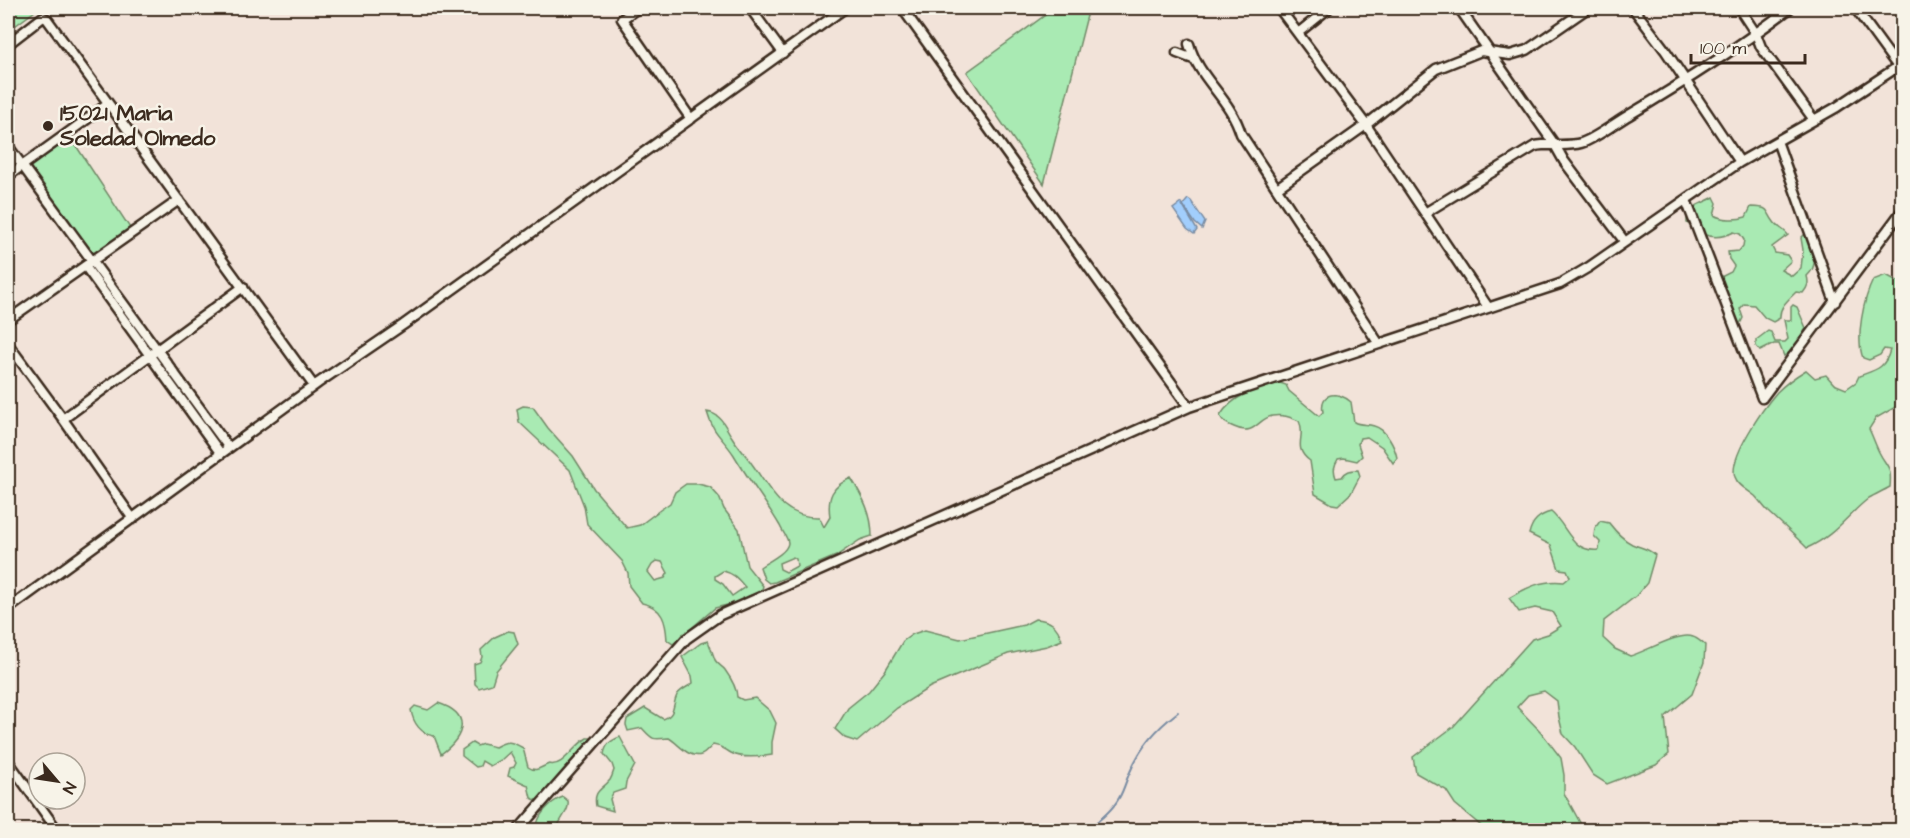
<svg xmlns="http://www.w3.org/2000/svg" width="1910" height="838" viewBox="0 0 1910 838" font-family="'Architects Daughter',sans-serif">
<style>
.green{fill:#a9eab3;stroke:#728a68;stroke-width:1.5;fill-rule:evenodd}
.water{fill:#a2cefc;stroke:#798ca3;stroke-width:1.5}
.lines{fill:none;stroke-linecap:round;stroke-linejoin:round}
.stream{stroke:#798ca3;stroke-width:2}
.minor-casing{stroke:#3b2a1e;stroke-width:13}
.minor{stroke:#f7f3e8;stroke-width:8}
.poi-dot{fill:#3b2a1e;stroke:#f7f3e8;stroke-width:2}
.labels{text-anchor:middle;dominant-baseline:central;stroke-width:5;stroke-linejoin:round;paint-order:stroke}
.poi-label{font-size:22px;font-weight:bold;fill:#3b2a1e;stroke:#f7f3e8;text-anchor:start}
</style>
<rect width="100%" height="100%" fill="#f2e3d9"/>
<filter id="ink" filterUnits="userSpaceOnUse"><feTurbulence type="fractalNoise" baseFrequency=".0167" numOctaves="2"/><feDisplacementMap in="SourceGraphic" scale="12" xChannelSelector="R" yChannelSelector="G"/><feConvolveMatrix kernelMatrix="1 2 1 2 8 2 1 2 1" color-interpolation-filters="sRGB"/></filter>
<g filter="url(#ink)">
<!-- green -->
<path class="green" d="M8 8H39L8 31Z
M1055 8H1089L1044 184 967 72Z
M71 138 130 228 94 256 29 167Z
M1714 197 1717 203 1714 215C1722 220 1737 220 1746 217L1751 207C1771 208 1764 208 1774 222 1777 227 1784 229 1788 235L1772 247 1775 253 1787 255 1791 261 1781 270 1792 276 1801 268 1803 250 1801 238 1805 234C1812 248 1821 263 1807 276 1809 283 1808 287 1803 293L1796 292C1788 300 1779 307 1780 318L1773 322 1765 318 1754 305 1744 304 1740 309 1743 318 1739 326 1734 329C1722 321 1725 311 1722 299 1720 292 1717 286 1715 280L1731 272 1734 266 1729 259 1728 252 1739 251 1743 246 1744 240 1740 234 1734 232C1716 241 1701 237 1687 223 1686 205 1699 206 1714 197Z
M1886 275 1897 281H1902V405H1899L1876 418 1869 429C1873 437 1875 444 1879 452 1887 468 1892 465 1890 487 1883 491 1876 494 1869 498 1846 516 1836 535 1807 548 1795 536 1783 525 1770 513 1764 508 1760 501 1755 496 1748 490 1738 486 1735 477 1728 458 1764 407 1777 392 1785 384 1796 376 1806 370L1815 378 1826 375 1834 384 1846 389 1856 382 1859 376C1875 370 1885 369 1890 350L1884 349 1880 355 1869 360 1863 358C1855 338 1864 298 1873 280Z
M1793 305 1797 307 1806 328 1795 348 1784 356 1779 344H1774L1760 351 1756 346V340L1768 331 1771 332 1775 342H1785L1788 339 1784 320H1791V307Z
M1280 383 1286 385 1289 391 1319 416 1323 412C1319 391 1339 391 1351 402L1354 422C1361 426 1367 423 1374 426 1386 429 1395 447 1397 458L1393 463 1382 447 1367 437 1360 438 1358 444 1362 456 1357 461 1344 458 1338 459C1334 466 1333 470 1336 478L1342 477C1346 471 1350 470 1358 470L1360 476 1351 493 1338 505 1332 504 1315 494 1310 461C1291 447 1307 436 1299 421 1290 417 1282 414 1272 416 1257 419 1255 437 1234 427 1227 424 1223 422 1220 416 1231 397 1258 386 1280 383Z
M523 406 533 407 548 428 573 456 594 489 627 528 640 525 660 510 670 503 675 492 686 484H698L710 487 719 497 724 509 739 529 747 566 763 586 761 592 749 596 744 601 715 608 673 644 667 640C666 622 663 607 642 603L629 586 628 573 622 561 587 524 584 506 570 470 519 422 517 409ZM657 561 662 562 668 573 665 578 655 581 648 572 652 565ZM723 571C735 574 737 578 745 587L732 596 723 584 715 579V576Z
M707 412C722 414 725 427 732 437 738 447 746 455 752 464 771 490 782 518 819 517L824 527 830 517C827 497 832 486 851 478 863 497 872 514 872 536L860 540 836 556 775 582 769 583 764 579 760 567C767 562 787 553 788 543 788 538 782 531 780 526 766 502 748 479 734 455 723 438 713 434 707 412ZM793 557 796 559 797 566 786 572 780 569 779 563Z
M1551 512C1568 526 1571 553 1599 550L1600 542 1594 536 1595 528 1600 521 1609 523C1616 532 1622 539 1632 544 1641 548 1648 548 1655 555L1647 583 1636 596 1604 621 1603 638 1615 649 1630 656C1645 652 1680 631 1693 637 1697 638 1701 642 1705 645L1704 662 1692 694 1665 717 1669 754 1656 765 1607 784 1593 775 1575 747 1563 734 1559 717 1557 701 1544 691 1528 695 1517 707 1541 732 1561 758 1564 775V793L1584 830H1486L1455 804 1446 790 1416 773 1413 757 1453 727 1532 639 1548 634 1561 626 1552 612 1535 608 1519 612 1509 598C1526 588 1543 579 1564 582L1570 577 1567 570 1559 569 1551 545 1529 534C1532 521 1539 515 1551 512Z
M1035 619C1051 620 1057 625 1062 640L1047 646 1008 654 930 687 897 708 857 742 845 738 835 729 848 708 869 691 885 671 903 641 913 634 925 630 960 639 1024 625Z
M508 631 514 632 518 644 496 671 492 684 479 688 475 684 474 664 480 662 482 657 481 650 495 637Z
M708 641C711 648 713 654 715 660 718 665 722 666 725 670 730 677 737 689 737 697L743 700 755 698 770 711 776 723 772 742V755C759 757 742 759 731 753 724 749 722 746 713 745 709 748 705 754 701 755 689 759 678 743 669 738 652 740 653 740 642 728L628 731 626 725 627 719 645 708 663 719C676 715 672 705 677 695 681 689 688 687 693 683L692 676 682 657 701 643Z
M438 703C472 714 465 736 441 754L434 736C421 734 413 723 411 710L415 706 428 710Z
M620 737 635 765 626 782 625 789 613 793 610 799 613 811 596 806C593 790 602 790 610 780 612 777 613 773 614 770L612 764 604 754C606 744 610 741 620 737Z
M587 738H593L561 777 538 801 531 798 528 785 508 776 510 768 514 767 516 763 510 752 501 760 490 766 482 761 480 766 476 767 462 756V750L472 743 477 746 483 744 495 747C507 740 511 741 523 748L528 767C537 773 540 767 549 764 563 768 573 746 587 738Z
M563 797 568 801C570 812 558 820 557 830H537C535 817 551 801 563 797Z"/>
<!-- water -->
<path class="water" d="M1188 199 1191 201 1205 222 1202 229 1195 223 1183 205Z
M1181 203 1197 230 1194 234 1187 229 1173 209Z"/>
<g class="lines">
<!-- stream -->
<path class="stream" d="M1087 830C1098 821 1112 811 1119 798 1124 790 1126 780 1130 772 1141 746 1156 729 1178 712"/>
<!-- minor casing -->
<g class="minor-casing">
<path id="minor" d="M638 8 622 19 691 119
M750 8 783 53
M902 8 1189 407
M1279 8 1366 125 1488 307
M1459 8 1555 145 1564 161 1625 242
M1633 8 1665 50 1740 162
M1739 8 1756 34 1761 47 1814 120
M1855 8 1898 67
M1298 33 1329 8
M8 44 43 17 47 19 314 386
M1189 44C1198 78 1231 99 1241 134L1379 344
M1177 53 1193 59
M1777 141 1835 302
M8 146 229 448
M8 176 108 104
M1277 188 1366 125 1436 69 1481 51 1510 55 1527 50 1588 8
M1686 200 1762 398
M1425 213 1535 146C1551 143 1566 147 1581 143 1595 139 1615 123 1629 115 1685 82 1739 47 1790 8
M85 266 221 454
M8 320 179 200
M8 344 63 419 133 519
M1762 398 1902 211
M63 419 243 287
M8 609 318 383 403 325 845 8
M8 761 57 830
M518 830 686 639 720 615 1189 407 1560 284 1589 267 1740 162 1837 107 1902 64"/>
</g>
<!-- minor -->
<use href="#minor" class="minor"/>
</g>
</g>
<!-- markers -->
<circle class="poi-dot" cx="48" cy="126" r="6"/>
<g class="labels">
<!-- poi labels -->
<g class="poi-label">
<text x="60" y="113">15021 Maria<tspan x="60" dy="25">Soledad Olmedo</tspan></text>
</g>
</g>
<!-- margin -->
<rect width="1910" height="838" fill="none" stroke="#f7f3e8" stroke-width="30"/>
<rect x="15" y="15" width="1880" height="808" fill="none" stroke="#3b2a1e" stroke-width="2" filter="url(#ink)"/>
<!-- north arrow -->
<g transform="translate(57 781) rotate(119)"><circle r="28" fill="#f7f3e8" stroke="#aca397" stroke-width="1.5"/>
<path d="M0-4.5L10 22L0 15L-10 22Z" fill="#3b2a1e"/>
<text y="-9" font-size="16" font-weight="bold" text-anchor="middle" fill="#3b2a1e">N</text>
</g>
<!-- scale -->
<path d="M1691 54v9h114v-9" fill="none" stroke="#3b2a1e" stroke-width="3"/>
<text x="1700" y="54" font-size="18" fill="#3b2a1e" stroke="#f7f3e8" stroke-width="4.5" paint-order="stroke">100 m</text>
</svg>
